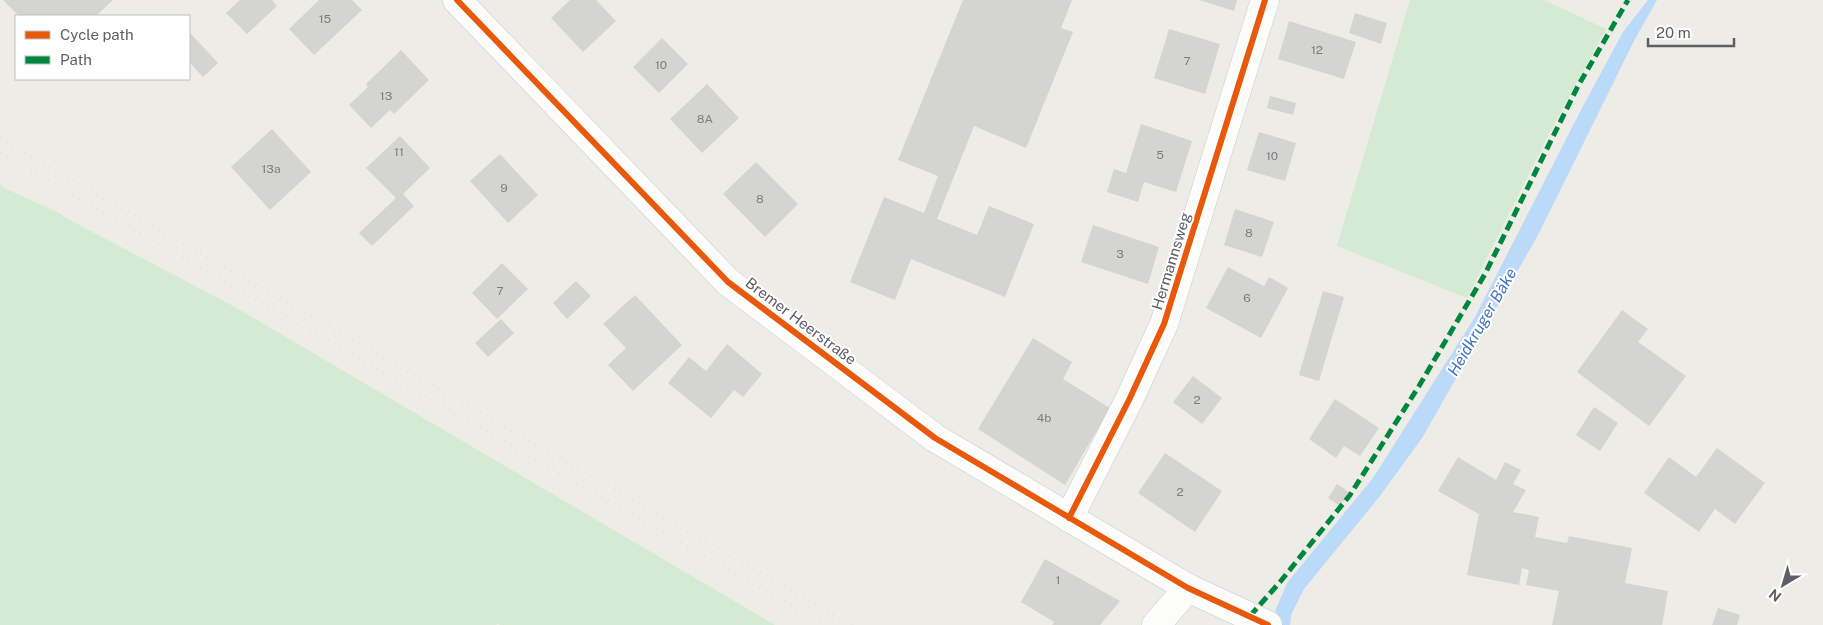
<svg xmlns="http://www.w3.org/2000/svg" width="1823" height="625" viewBox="0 0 1823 625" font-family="'Public Sans',sans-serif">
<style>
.green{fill:#d4ead3}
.water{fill:#bbd9f8}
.building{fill:#d4d4d1}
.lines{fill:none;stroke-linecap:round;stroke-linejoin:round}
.minor-casing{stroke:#cacac9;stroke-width:29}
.tertiary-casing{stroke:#cacac9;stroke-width:29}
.secondary-casing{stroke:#c9c9c8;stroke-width:29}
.minor{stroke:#fcfcfb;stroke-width:28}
.tertiary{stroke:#fcfcfb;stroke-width:28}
.secondary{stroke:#fcfcfb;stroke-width:28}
.rail{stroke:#e4e4e3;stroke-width:4;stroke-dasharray:1 6;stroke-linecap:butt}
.quiet{stroke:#00873e;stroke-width:5;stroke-dasharray:10 5;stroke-linecap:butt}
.cycleway-casing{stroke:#fff;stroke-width:9}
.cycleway{stroke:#e8590c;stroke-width:6}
.labels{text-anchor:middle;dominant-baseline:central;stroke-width:4;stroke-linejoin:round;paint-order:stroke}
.number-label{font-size:12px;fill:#7b7e82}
.street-label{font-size:15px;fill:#5c6066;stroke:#fff}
.water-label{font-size:16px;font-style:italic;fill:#4073bf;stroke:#fff}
</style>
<rect width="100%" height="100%" fill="#edece7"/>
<!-- green -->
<path class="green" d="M1410 0H1544L1606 29 1553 126 1467 298 1337 246Z
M0 184 4 188 61 214 64 217 233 306 775 625H500L498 623 496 625H0Z"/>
<!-- water -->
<path class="water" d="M1648 0H1657L1635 39 1538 235 1422 438 1380 496 1304 589 1291 615 1290 625H1273L1276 609 1287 583 1373 478 1475 317 1582 108 1623 32Z"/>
<!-- building -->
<path class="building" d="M3 0H113L96 16H19Z
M240 0H272L277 6 247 34 226 13Z
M319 0H352L362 10 314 55 289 29Z
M570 0H596L616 21 583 52 551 18Z
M963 0H1072L1061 28 1073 32 1026 148 974 126 937 219 977 235 989 206 1034 224 1005 297 911 259 895 300 850 282 884 197 924 213 938 176 898 160Z
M1199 0H1237L1234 11Z
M1355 13 1387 23 1381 44 1349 33Z
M1289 21 1356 42 1344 79 1278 59Z
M1169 29 1220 44 1205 94 1154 78Z
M191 34 218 63 203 77 189 62V36Z
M662 38 688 64 659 93 633 67Z
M401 50 429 80 394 114 390 110 371 128 349 105 368 87 366 84Z
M707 84 739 118 702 153 670 119Z
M1270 96 1296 103 1293 115 1267 108Z
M1141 124 1192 141 1176 192 1144 182 1138 202 1107 192 1114 169 1126 173Z
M272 129 311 172 270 210 231 167Z
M1259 132 1296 143 1285 181 1247 170Z
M400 136 430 168 403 194 414 206 372 246 359 233 396 198 366 168Z
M500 154 538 195 508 223 470 181Z
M756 162 798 204 765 237 723 194Z
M1235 209 1274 222 1262 257 1224 245Z
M1093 225 1159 247 1148 284 1081 262Z
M502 263 528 289 497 319 472 293Z
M1228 267 1264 286 1269 277 1288 288 1261 338 1206 308Z
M576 281 591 296 567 319 553 303Z
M1323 291 1344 297 1319 381 1299 375Z
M635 295 682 345 633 391 608 365 626 348 603 324Z
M1622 310 1648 329 1638 342 1686 376 1649 426 1577 372Z
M501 319 514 333 488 357 475 343Z
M1033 338 1072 362 1063 379 1110 408 1065 485 978 429Z
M727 344 762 374 743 397 734 390 711 418 668 383 689 357 706 371Z
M1193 376 1222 398 1202 424 1173 402Z
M1335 399 1379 428 1360 456 1344 446 1336 458 1309 439Z
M1594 407 1618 423 1600 451 1576 435Z
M1717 448 1765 483 1735 524 1715 509 1699 532 1644 493 1669 457 1696 477Z
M1165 453 1222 491 1195 532 1138 493Z
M1458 457 1496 480 1505 462 1521 470 1513 484 1526 490 1513 512 1539 517 1535 537 1567 543 1569 536 1632 548 1625 583 1668 591 1662 625H1552L1559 591 1526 585 1529 570 1522 568 1519 585 1467 575 1479 514 1438 491Z
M1337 484 1349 492 1340 506 1328 498Z
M1045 559 1120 601 1100 625H1052L1054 622 1021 602Z
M1718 608 1740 615 1737 625H1712Z"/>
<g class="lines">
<!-- minor casing -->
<g class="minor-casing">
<path id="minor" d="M1069 518 1129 400 1164 324 1265 0"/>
</g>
<!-- tertiary casing -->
<g class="tertiary-casing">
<path id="tertiary" d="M1156 625 1188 588"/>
</g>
<!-- secondary casing -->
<g class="secondary-casing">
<path id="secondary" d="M457 0 728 282 935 438 1188 588 1268 625"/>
</g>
<!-- minor -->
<use href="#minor" class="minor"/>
<!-- tertiary -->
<use href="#tertiary" class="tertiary"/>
<!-- secondary -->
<use href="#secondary" class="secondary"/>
<!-- rail -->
<path class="rail" d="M0 139 852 625
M0 153 825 625"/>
<!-- quiet -->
<path class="quiet" d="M1250 616 1280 582 1350 495 1419 386 1485 274 1578 86 1628 0"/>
<!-- cycleway casing -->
<g class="cycleway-casing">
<path id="cycleway" d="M457 0 728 282 935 438 1188 588 1268 625
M1069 518 1129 400 1164 324 1265 0"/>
</g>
<!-- cycleway -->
<use href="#cycleway" class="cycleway"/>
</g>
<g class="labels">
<!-- number labels -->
<g class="number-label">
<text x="325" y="19">15</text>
<text x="1317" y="50">12</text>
<text x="1187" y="61">7</text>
<text x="661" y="65">10</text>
<text x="386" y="96">13</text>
<text x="705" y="119">8A</text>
<text x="399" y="152">11</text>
<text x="1160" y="155">5</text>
<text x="1272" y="156">10</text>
<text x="271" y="169">13a</text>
<text x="504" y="188">9</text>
<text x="760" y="199">8</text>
<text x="1249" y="233">8</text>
<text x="1120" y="254">3</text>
<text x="500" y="291">7</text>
<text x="1247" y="298">6</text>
<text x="1197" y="400">2</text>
<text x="1044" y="418">4b</text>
<text x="1180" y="492">2</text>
<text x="1058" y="580">1</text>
</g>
<!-- street labels -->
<g class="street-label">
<text transform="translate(1171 261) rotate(-73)">Hermannsweg</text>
<text transform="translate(801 321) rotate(37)">Bremer Heerstraße</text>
</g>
<!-- water labels -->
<g class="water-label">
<text transform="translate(1482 322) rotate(-60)">Heidkruger Bäke</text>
</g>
</g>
<!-- legend -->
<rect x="15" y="15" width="175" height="65" fill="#ffffff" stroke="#bebfc2"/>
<rect x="25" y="31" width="25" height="8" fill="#e8590c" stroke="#bebfc2"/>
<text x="60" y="40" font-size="15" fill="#5c6066">Cycle path</text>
<rect x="25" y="56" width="25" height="8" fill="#00873e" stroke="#bebfc2"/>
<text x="60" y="65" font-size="15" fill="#5c6066">Path</text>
<!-- north arrow -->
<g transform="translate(1783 585) rotate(218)" stroke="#ffffff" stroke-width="4" paint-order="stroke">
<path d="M0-4L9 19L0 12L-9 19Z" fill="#5c6066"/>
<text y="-8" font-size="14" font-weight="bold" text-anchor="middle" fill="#5c6066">N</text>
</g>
<!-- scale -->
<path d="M1648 38v8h86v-8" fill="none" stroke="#5c6066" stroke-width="2.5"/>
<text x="1656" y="38" font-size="15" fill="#5c6066" stroke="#ffffff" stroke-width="4" paint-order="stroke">20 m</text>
</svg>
